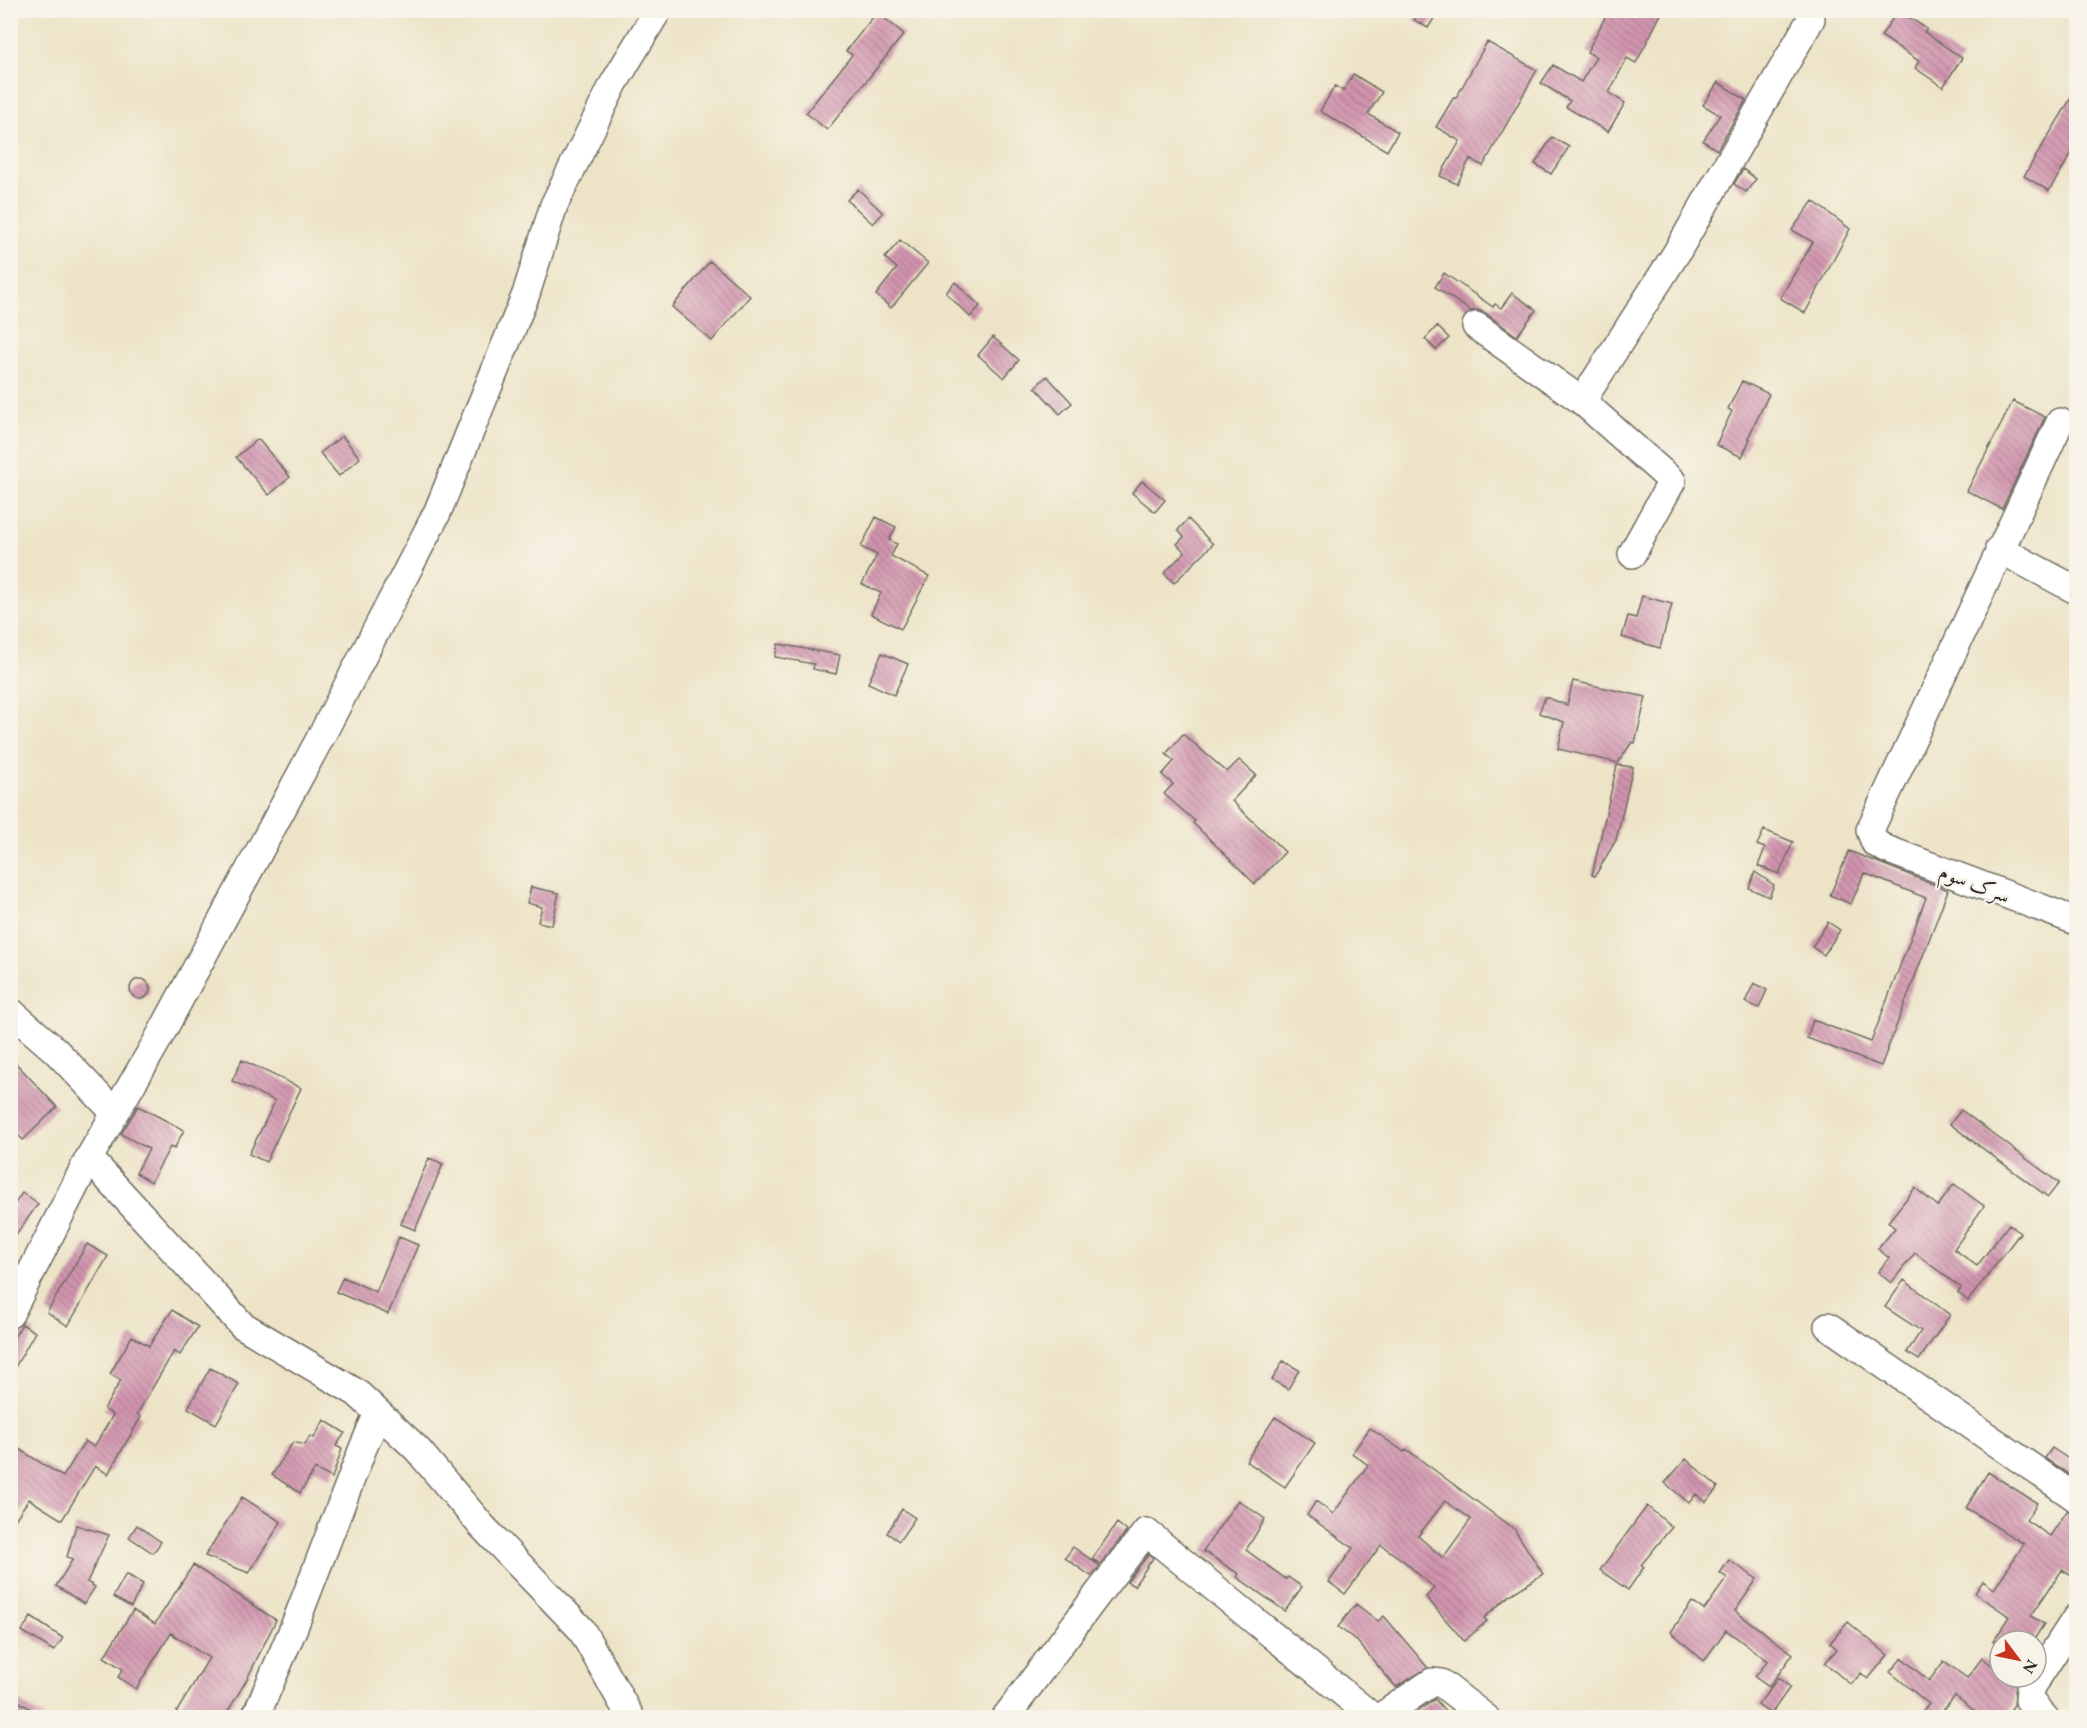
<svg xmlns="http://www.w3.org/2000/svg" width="2087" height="1728" viewBox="0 0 2087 1728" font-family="'EB Garamond',Amiri,serif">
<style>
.building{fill:url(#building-back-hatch);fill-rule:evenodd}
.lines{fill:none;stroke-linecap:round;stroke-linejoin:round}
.minor-casing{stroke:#6f6c62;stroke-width:30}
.minor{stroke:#fff;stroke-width:27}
.labels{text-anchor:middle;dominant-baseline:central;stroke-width:4.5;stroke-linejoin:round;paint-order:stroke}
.street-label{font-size:21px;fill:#2b2b2b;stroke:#f7f3e8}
</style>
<defs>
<pattern id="building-back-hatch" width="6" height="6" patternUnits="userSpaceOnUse" patternTransform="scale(1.5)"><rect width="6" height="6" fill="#d194ae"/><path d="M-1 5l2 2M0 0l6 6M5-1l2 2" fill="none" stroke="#aa798e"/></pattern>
</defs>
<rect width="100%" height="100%" fill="#f7f3e8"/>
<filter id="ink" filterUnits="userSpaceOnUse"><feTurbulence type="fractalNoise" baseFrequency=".0167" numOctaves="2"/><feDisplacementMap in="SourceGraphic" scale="12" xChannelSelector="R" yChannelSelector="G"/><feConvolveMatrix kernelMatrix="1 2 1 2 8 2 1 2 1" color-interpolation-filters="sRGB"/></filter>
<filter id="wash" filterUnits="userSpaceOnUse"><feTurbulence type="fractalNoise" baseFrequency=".008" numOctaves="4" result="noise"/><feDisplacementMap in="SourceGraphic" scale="24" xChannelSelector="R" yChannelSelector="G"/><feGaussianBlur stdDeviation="1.35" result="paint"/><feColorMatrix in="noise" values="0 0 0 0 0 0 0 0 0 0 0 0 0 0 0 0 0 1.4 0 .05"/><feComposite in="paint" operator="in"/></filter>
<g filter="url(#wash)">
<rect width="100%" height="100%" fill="#ede4c7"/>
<g id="blocks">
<!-- building -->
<path class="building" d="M1420 10H1439L1428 28 1414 20Z
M1609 10H1663L1636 63 1627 58 1609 93 1625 103 1608 132 1566 107 1570 101 1541 83 1553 65 1581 82 1596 57 1587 52Z
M1898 10 1927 29 1924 32 1962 58 1943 87 1915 68 1919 61 1881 36Z
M877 12 904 34 827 130 806 113 852 55 846 51Z
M1487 42 1537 70 1483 166 1470 159 1457 184 1440 176 1460 141 1436 127 1454 97 1456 98Z
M1353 74 1382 92 1368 114 1398 132 1387 151 1320 111 1335 86 1343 91Z
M1718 82 1746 100 1717 150 1703 141 1720 115 1703 105Z
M2076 90V146L2049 191 2024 176Z
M1552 137 1569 147 1551 174 1535 164Z
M1743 169 1756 179 1746 192 1734 184Z
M858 189 883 213 873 224 847 200Z
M1813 201 1850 229 1805 313 1780 298 1813 242 1792 230Z
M900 240 928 263 891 308 876 295 897 268 885 258Z
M710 261 750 296 712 341 672 307Z
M1444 273 1493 307 1495 304 1501 308 1512 293 1536 310 1517 336 1485 313 1478 310 1471 311 1435 287Z
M955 282 980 306 970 317 946 293Z
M1437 326 1449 338 1436 350 1425 339Z
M993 337 1019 360 1004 378 978 355Z
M1047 376 1072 403 1060 414 1035 387Z
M1742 381 1769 394 1748 438 1750 439 1742 457 1716 445 1732 411 1728 409Z
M2013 401 2045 417 2002 509 1967 491Z
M342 436 360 458 339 476 320 453Z
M258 439 290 477 269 495 236 457Z
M1142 481 1165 500 1155 512 1132 493Z
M876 517 896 527 889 540 897 544 891 556 929 576 901 629 871 614 881 593 862 584 877 555 861 547Z
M1188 519 1213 544 1174 583 1164 573 1185 552 1177 544 1184 537 1178 530Z
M1642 596 1672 604 1660 648 1622 637 1628 616 1636 618Z
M778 644 840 655 836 674 813 669 814 664 775 657Z
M882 653 908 664 894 695 868 683Z
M1573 681 1646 697 1635 743 1632 742 1618 763 1558 749 1564 722 1539 713 1545 697 1567 705Z
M1183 734 1227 772 1239 760 1256 775 1232 801 1285 852 1255 884 1193 823 1195 821 1164 794 1173 784 1162 775 1174 761 1166 754Z
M1617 765 1633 767 1616 840 1595 876 1592 875Z
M1764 830 1793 842 1779 874 1758 866 1765 848 1757 845Z
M1849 851 1948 890 1881 1066 1807 1038 1813 1020 1871 1042 1926 898 1864 873 1851 904 1830 895Z
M1755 872 1774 885 1769 897 1749 888Z
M531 887 559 893 552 925 538 922 542 907 527 903Z
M1828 922 1840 930 1824 955 1812 947Z
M130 989a10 10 0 1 1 20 0a10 10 0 1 1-20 0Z
M1754 983 1767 990 1759 1008 1745 1002Z
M10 1057 57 1107 23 1140 10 1127Z
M242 1060 301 1088 266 1162 249 1154 275 1101 232 1081Z
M138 1106 184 1130 174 1149 170 1147 151 1182 136 1173 149 1149 121 1134Z
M1961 1110 2059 1183 2048 1197 1950 1124Z
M429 1158 443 1164 415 1230 401 1224Z
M1954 1184 1984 1206 1954 1249 1977 1266 2009 1224 2020 1233 1968 1301 1958 1293 1961 1288 1915 1253 1891 1283 1878 1272 1889 1258 1878 1249 1895 1228 1888 1222 1915 1188 1938 1206Z
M22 1193 38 1204 10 1243V1211Z
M399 1237 418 1245 388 1314 336 1292 343 1277 376 1292Z
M87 1244 108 1256 68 1326 47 1312Z
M1904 1280 1950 1315 1919 1360 1907 1352 1921 1331 1885 1307Z
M172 1310 198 1327 180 1355 174 1351 137 1414 141 1417 108 1474 95 1466 62 1520 29 1499 10 1527V1443L63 1477 85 1441 94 1447 113 1415 104 1409 121 1380 110 1374 132 1336 149 1346Z
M22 1324 35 1332 10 1376V1344Z
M1283 1361 1299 1370 1288 1389 1272 1380Z
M210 1368 239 1384 216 1424 188 1408Z
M1275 1417 1315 1443 1285 1487 1246 1461Z
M324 1420 345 1433 336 1446 342 1449 332 1478 315 1469 300 1493 272 1475 293 1442 305 1445 310 1436 314 1438Z
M1370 1428 1404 1452 1406 1449 1515 1530 1543 1574 1510 1595 1484 1618 1487 1621 1464 1641 1426 1597 1434 1588 1405 1562 1381 1545 1345 1594 1329 1582 1353 1548 1307 1515 1316 1501 1333 1514 1368 1465 1352 1453ZM1445 1501 1471 1519 1443 1558 1418 1536Z
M2052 1448 2076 1464V1479L2045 1458Z
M1686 1459 1718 1487 1706 1502 1696 1494 1689 1503 1665 1483Z
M1988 1472 2037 1503 2026 1520 2050 1536 2067 1511 2076 1513V1579L2062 1570 2031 1616 2044 1624 2033 1641H1993L2010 1617 1975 1593 1983 1581 1994 1589 2024 1544 1966 1508Z
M242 1497 281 1522 249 1573 205 1556Z
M1238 1500 1265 1519 1246 1550 1286 1579 1288 1577 1302 1587 1285 1611 1237 1577 1239 1574 1203 1551Z
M1647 1506 1672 1527 1641 1565 1644 1567 1628 1590 1600 1570Z
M902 1509 915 1518 899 1541 887 1533Z
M1117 1523 1127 1531 1101 1564 1092 1559Z
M76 1525 109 1535 87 1582 95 1587 84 1604 56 1586 73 1559 67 1557Z
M137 1525 161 1542 153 1553 129 1537Z
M1073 1547 1100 1566 1091 1576 1065 1558Z
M1149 1554 1153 1558 1134 1586 1127 1582Z
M1729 1560 1757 1579 1735 1611 1793 1654 1769 1687 1755 1677 1768 1661 1726 1630 1704 1661 1671 1632 1692 1602 1704 1610 1727 1578 1720 1573Z
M193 1565 276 1620 246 1681 224 1718H173L209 1658 171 1633 136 1689 118 1677 123 1669 104 1657 133 1610 155 1624Z
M126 1574 143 1584 131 1607 113 1597Z
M1356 1604 1378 1621 1384 1616 1428 1668 1396 1687 1356 1640 1338 1627Z
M31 1617 63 1638 54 1651 22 1631Z
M1848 1622 1888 1655 1868 1679 1861 1673 1851 1685 1825 1663 1837 1649 1830 1643Z
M1902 1658 1929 1681 1944 1661 1967 1678 1982 1658 2000 1671V1677H2008L2016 1682 2014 1705 2005 1718H1984L1955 1696 1937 1718H1918L1929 1704 1890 1672Z
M1778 1678 1790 1687 1771 1714 1758 1705Z
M10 1696 45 1718H10Z
M1435 1699 1451 1718H1408Z"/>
</g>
</g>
<g filter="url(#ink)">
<use href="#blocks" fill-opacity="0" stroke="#6f6c62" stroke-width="1.5"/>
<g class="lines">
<!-- minor casing -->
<g class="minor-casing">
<path id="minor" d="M1476 326 1582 401 1672 481 1632 554
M1582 401 1677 252 1811 19 1810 10
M2060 422 1870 830 1875 843 1886 849 2076 921
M1999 549 2076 590
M10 1011 56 1051 114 1112
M89 1158 242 1325 357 1393 417 1449 481 1525 581 1629 631 1718
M10 1314 89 1158 156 1043 324 731 437 513 526 294 554 205 614 83 658 10
M1828 1326 2076 1498
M255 1718 294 1627 363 1448 378 1413
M1005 1718 1100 1591 1146 1532 1374 1718
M1379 1718 1432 1682 1441 1683 1486 1718
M2045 1718 2029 1700 2030 1689 2076 1618"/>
</g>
<!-- minor -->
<use href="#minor" class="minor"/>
</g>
</g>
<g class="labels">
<!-- street labels -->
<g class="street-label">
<text transform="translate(1975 883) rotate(21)">سرک سوم</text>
</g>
</g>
<!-- margin -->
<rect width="2087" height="1728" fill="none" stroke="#f7f3e8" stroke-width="36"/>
<!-- north arrow -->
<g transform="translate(2018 1659) rotate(122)"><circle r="28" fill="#f7f3e8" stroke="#a5a39c" stroke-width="1.5"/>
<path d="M0-4.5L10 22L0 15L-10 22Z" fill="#c8321e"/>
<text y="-9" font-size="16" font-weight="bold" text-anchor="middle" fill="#2b2b2b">N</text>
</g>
</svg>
